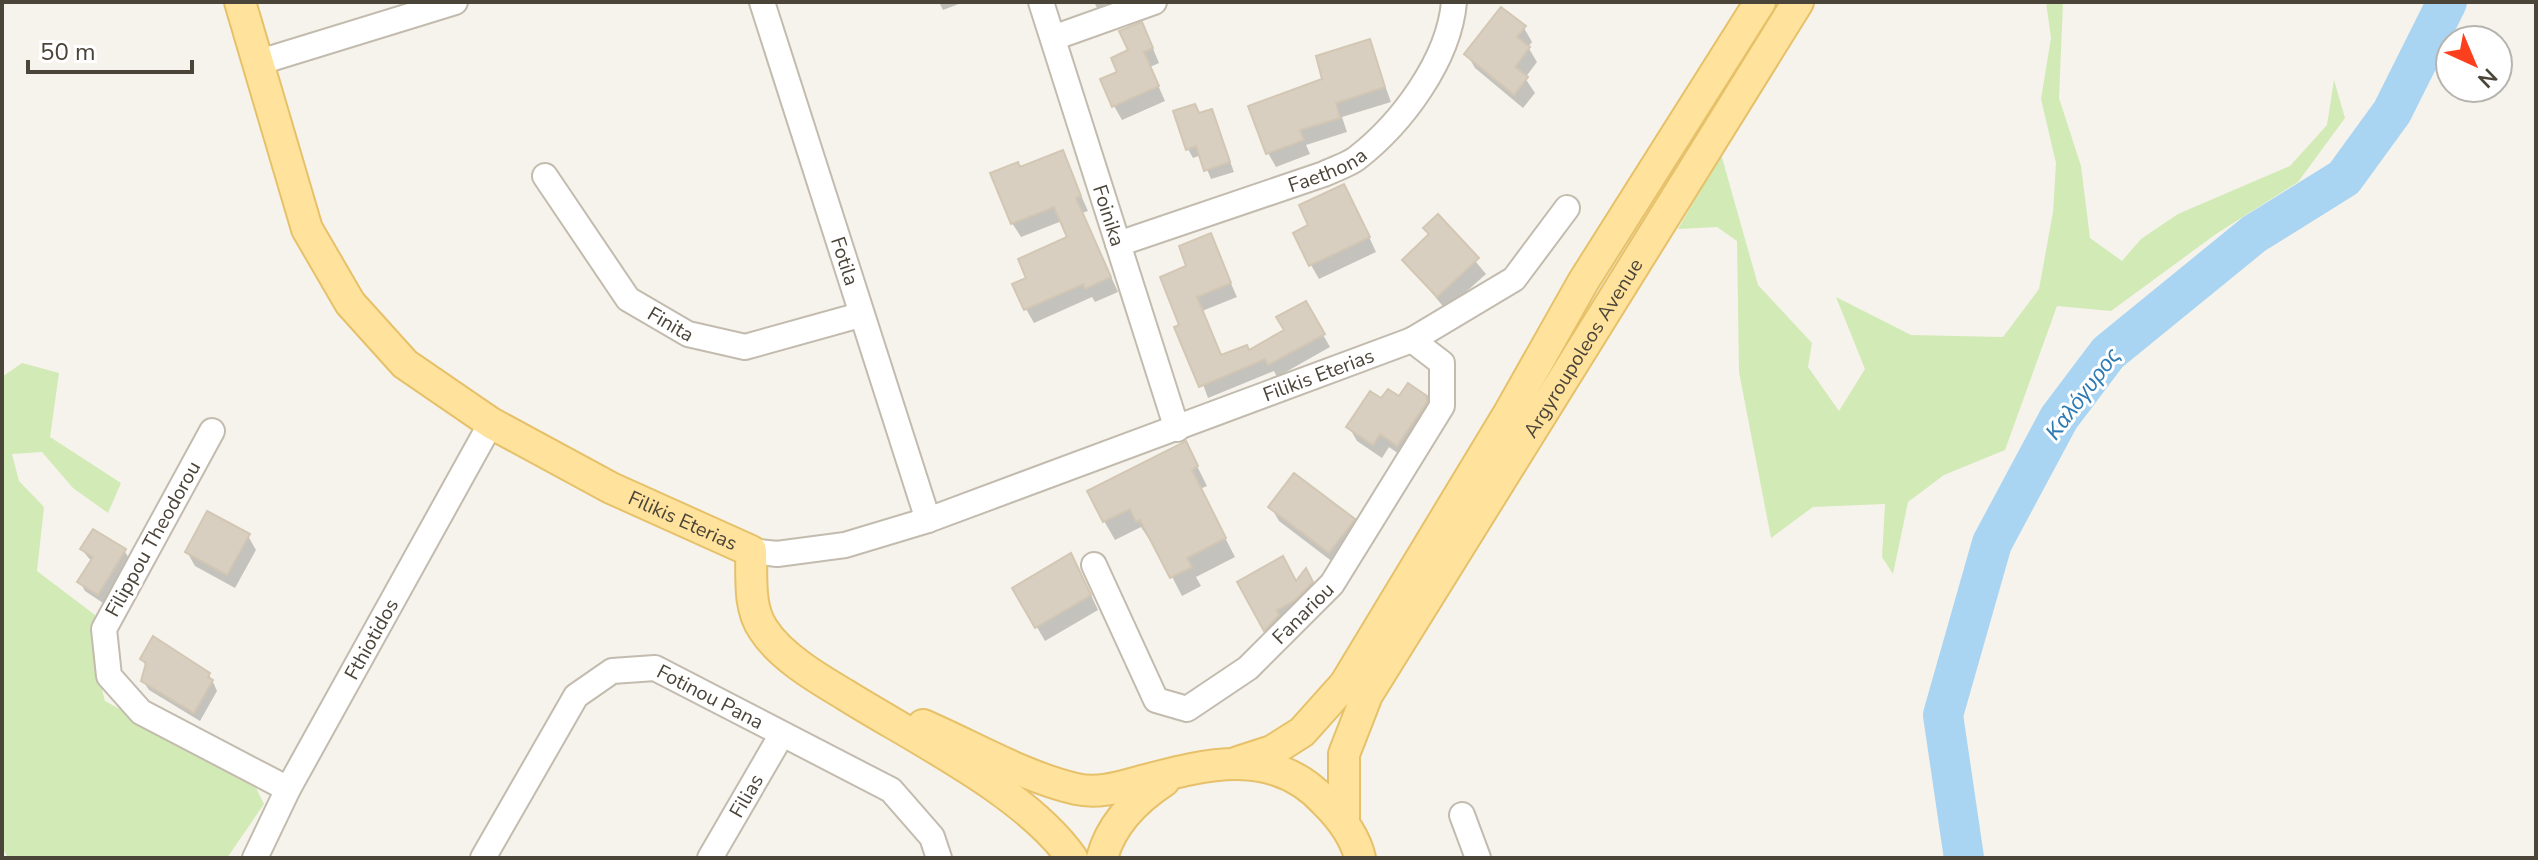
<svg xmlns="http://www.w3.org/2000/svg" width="2538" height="860" viewBox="0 0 2538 860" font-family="'Nunito Sans',sans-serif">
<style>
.green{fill:#d2eab5}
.shadow{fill:#0003}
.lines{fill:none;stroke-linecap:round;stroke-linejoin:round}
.river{stroke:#a9d4f2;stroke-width:40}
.building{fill:#d8cfc1;stroke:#d3c7b4;stroke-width:2}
.minor-casing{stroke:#c2bbae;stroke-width:28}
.major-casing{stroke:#e6c16a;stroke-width:34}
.minor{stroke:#fff;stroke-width:24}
.major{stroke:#ffe39c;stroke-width:30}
.labels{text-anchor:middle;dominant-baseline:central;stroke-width:6;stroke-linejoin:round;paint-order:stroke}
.street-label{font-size:20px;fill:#4b4439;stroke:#fff}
.water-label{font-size:22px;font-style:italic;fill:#2e7ab2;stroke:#fff}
</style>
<rect width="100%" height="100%" fill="#f6f3ec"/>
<!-- green -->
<path class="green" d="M2046 2H2063L2059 98 2081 166 2090 238 2122 261 2141 239 2178 214 2290 166 2327 125 2334 80 2345 118 2298 182 2216 234 2111 311 2057 306 2005 450 1944 475 1908 502 1893 574 1882 557 1885 504 1813 507 1771 538 1739 372 1737 241 1717 227 1678 229 1721 154 1758 285 1812 343 1808 367 1839 411 1865 369 1836 297 1911 335 2003 337 2039 289 2053 212 2056 163 2041 99 2051 38Z
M22 363 59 373 50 437 121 483 108 513 73 488 42 452 12 454 19 481 44 507 37 571 95 615 94 660 105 701 253 782 264 804 227 858H8L2 847V377Z"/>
<!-- shadow -->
<path class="shadow" d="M939 2H964L943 10Z
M1094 2H1111L1097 8Z
M1524 28 1532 42 1528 47 1537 62 1525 78 1535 93 1523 108 1475 68 1467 54Z
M1149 39 1159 63 1150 67 1165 101 1122 120 1114 106 1120 73Z
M1369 42 1391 102 1342 117 1347 132 1306 145 1310 154 1276 167 1268 153Z
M1211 111 1234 172 1211 179 1201 155 1193 158 1188 149 1199 115Z
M1062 153 1088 211 1082 213 1118 292 1095 302 1092 297 1034 323 1026 309 1029 279 1070 238 1062 221 1021 237 1012 223 1020 170Z
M1352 200 1376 252 1319 279 1311 265Z
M1438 216 1486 274 1446 310 1405 260 1430 236 1425 228Z
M1210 236 1237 297 1202 311 1222 357 1249 352 1287 331 1305 303 1330 347 1277 377 1274 371 1208 398 1182 326 1189 267Z
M1426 398 1434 412 1406 459 1389 447 1382 458 1357 441 1349 427 1399 399Z
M1195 462 1207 486 1200 489 1235 557 1196 577 1201 586 1182 596 1152 538 1149 539 1141 527 1115 540 1104 521Z
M1271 507 1353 520 1361 534 1338 566 1279 521Z
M248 536 256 550 235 588 195 566 187 552Z
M82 550H124L130 560 103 603 85 591 80 582 92 562Z
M1079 569 1098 610 1045 641 1015 589Z
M1306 572 1320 597 1273 643 1239 583 1296 585Z
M154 639 209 675 214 684 217 691 200 721 149 690 143 681 147 668 142 659Z"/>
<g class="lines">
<!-- river -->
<path class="river" d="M1964 858 1943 715 1992 543 2059 418 2108 353 2254 234 2344 178 2392 112 2447 2"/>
</g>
<!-- building -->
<path class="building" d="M1501 7 1526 26 1517 37 1530 47 1515 67 1528 77 1514 95 1464 54Z
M1142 22 1153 48 1144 52 1159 86 1112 107 1100 79 1117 72 1111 58 1128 50 1119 31Z
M1370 39 1385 87 1336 103 1340 118 1300 130 1304 140 1266 154 1248 106 1322 79 1316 56Z
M1195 104 1199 113 1212 109 1230 162 1204 171 1196 146 1186 150 1173 111Z
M1063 150 1081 196 1076 198 1111 277 1085 289 1083 284 1024 310 1012 284 1026 278 1018 259 1067 237 1054 207 1011 224 990 173 1018 162 1020 167Z
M1344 184 1370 237 1309 266 1293 233 1308 225 1299 205Z
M1438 214 1479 258 1437 297 1402 260 1429 234 1423 228Z
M1211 233 1231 283 1197 297 1221 355 1247 345 1249 350 1284 330 1276 317 1306 301 1325 334 1268 365 1265 359 1199 387 1174 327 1179 325 1160 277 1186 266 1179 246Z
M1408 383 1427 396V402L1397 446 1380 434 1373 445 1346 427 1370 391 1381 398 1388 389 1399 396Z
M1186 441 1198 466 1192 470 1226 538 1187 558 1192 567 1170 578 1140 520 1136 522 1130 509 1103 522 1087 491Z
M1294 473 1355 519 1329 553 1268 507Z
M207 511 250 534 227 575 185 552Z
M93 529 126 549 98 595 77 582 93 557 80 549Z
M1071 553 1091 595 1035 628 1012 588Z
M1283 556 1296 581 1306 568 1313 582 1294 601 1277 610 1279 615 1264 631 1237 582Z
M153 636 210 673 208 677 213 680 194 713 141 681 146 663 140 659Z"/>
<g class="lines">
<!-- minor casing -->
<g class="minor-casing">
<g id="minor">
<path id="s1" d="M762 2 928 520"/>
<path id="s2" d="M1041 2 1177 429"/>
<path d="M1053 38 1154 2"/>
<path d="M260 62 455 2"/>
<path id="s3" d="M545 176 628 299 688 334 745 347 860 315"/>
<path id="s4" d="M1118 244 1324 174C1334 169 1348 165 1357 158 1402 123 1449 60 1454 2"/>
<path d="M212 431 104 629 109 676 141 712 288 789"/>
<path id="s5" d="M751 551 777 554 845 545 928 520 1412 340 1514 279 1567 208"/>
<path id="s6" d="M1094 565 1156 700 1187 709 1248 668 1332 584 1442 406V363L1412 340"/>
<path d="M1462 815 1478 858"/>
<path id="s7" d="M255 858 288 789 491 423"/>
<path id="s8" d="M483 858 576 696 612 671 655 668 891 790 932 837 939 858"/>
<path id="s9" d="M710 858 782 734"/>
</g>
</g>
<!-- major casing -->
<g class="major-casing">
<g id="major">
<path id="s10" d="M240 2 307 229 350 303 405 364 491 423 611 488 751 551C752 576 748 607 763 629 780 656 817 678 844 694 914 738 1026 792 1072 858"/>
<path d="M923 725C972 746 1024 777 1076 789 1099 794 1120 787 1142 781 1206 764 1274 746 1325 802 1341 818 1355 836 1360 858"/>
<path d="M1238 762 1272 751 1302 732 1345 684 1509 413 1583 282 1760 2"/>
<path id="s11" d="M1344 822V754L1367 695 1798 2"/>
<path d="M1102 858C1111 824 1135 800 1164 781"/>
</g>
</g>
<!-- minor -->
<use href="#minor" class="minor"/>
<!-- major -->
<use href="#major" class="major"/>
</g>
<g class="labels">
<!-- street labels -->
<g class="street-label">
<text stroke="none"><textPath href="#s4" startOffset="222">Faethona</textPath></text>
<text stroke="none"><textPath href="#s2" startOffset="224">Foinika</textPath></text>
<text stroke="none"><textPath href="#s1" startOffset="272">Fotila</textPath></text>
<text stroke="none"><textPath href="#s3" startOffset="198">Finita</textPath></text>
<text stroke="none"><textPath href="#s11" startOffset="540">Argyroupoleos Avenue</textPath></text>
<text stroke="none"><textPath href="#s5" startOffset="598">Filikis Eterias</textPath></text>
<text stroke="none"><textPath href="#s10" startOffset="724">Filikis Eterias</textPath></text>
<text transform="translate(153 539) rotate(-61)">Filippou Theodorou</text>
<text stroke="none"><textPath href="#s6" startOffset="332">Fanariou</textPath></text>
<text stroke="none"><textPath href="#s7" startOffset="248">Fthiotidos</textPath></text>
<text stroke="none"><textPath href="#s8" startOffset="336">Fotinou Pana</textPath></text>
<text stroke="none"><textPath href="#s9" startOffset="72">Filias</textPath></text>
</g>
<!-- water labels -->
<g class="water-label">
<text transform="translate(2083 394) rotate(-53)">Καλόγυρος</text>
</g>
</g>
<!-- border -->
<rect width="2538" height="860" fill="none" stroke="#4b4439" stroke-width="8"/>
<!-- north arrow -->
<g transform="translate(2474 64) rotate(136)"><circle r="38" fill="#ffffff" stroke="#b7b4b0" stroke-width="2"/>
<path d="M0-6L14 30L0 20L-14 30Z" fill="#fc3f1d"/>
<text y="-12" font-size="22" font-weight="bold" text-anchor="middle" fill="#4b4439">N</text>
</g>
<!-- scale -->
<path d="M28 60v12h164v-12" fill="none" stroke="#4b4439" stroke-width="4"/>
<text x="40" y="60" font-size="24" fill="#4b4439" stroke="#ffffff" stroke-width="6" paint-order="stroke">50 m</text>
</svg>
